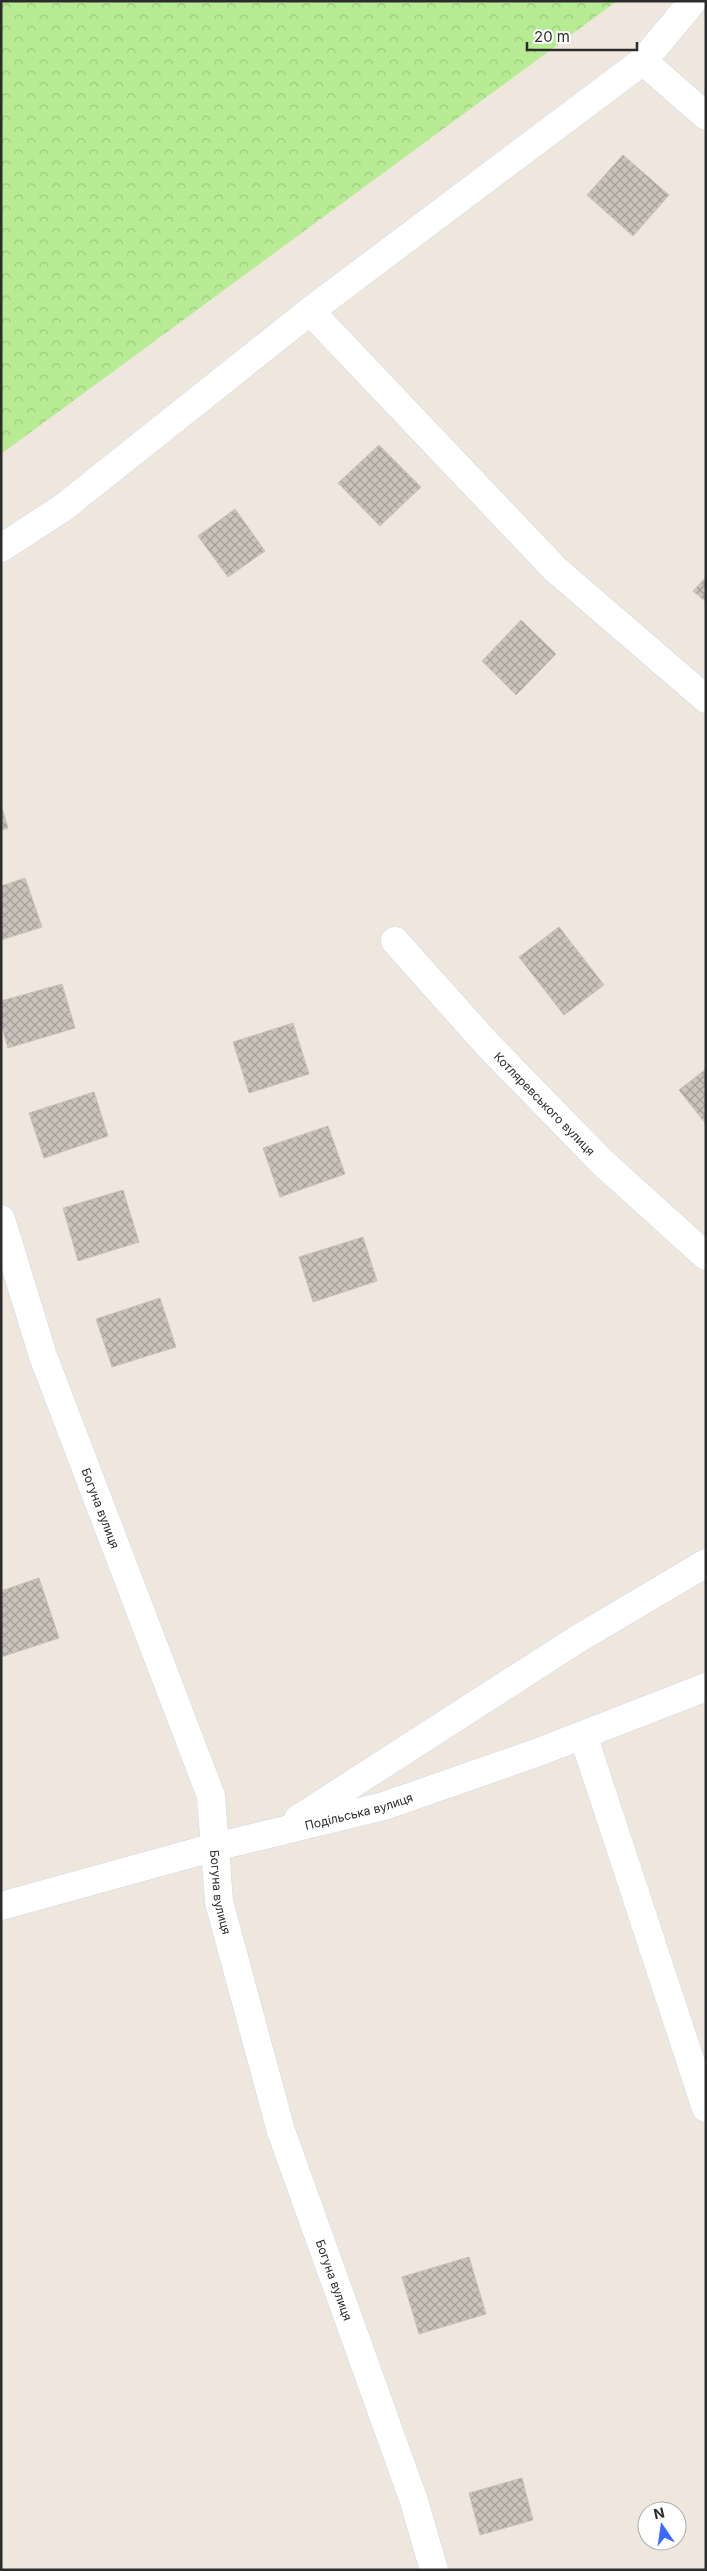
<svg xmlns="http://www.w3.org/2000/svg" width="707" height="2571" viewBox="0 0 707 2571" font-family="Inter,sans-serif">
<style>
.forest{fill:url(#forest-crowns)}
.building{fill:url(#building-cross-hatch);stroke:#cbc2b6}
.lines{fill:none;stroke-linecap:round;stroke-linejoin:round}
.minor-casing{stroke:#d2d7e6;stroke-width:29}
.minor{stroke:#fff;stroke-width:28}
.labels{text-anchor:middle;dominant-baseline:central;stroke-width:5;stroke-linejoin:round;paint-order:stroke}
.street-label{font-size:12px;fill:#2c2c2c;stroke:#fff}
</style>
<defs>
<pattern id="forest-crowns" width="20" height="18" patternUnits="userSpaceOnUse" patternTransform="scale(1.25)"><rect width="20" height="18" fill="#b7eb94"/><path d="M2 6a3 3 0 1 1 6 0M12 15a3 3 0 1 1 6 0" fill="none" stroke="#9eca80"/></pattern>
<pattern id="building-cross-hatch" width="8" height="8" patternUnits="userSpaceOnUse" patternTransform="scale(1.25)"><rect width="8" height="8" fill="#cac3bc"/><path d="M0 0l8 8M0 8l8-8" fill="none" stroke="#a49f99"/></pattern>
</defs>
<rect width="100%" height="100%" fill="#efe6dd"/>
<!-- forest -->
<path class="forest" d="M1 1H617L1 454Z"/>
<!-- building -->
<path class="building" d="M623 155 669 195 633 236 587 195Z
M379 445 421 487 380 526 338 483Z
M235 509 265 551 228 577 198 536Z
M706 577V602L693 591Z
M521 620 556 654 516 695 482 661Z
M1 805 8 828 1 830Z
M25 878 42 927 1 940V886Z
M559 927 604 985 564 1015 519 957Z
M62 984 75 1028 8 1048 1 1024V1001Z
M293 1023 309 1074 249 1093 233 1042Z
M706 1069V1124L679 1090Z
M94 1092 108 1136 44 1158 29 1113Z
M328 1126 345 1174 280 1197 263 1148Z
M123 1190 139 1242 78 1261 63 1208Z
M363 1237 377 1281 313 1302 299 1257Z
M160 1298 176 1347 112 1367 96 1319Z
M39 1578 59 1638 1 1657V1591Z
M469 2257 486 2314 419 2334 402 2277Z
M522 2478 533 2520 480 2535 469 2493Z"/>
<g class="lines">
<!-- minor casing -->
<g class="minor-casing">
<g id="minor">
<path d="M643 61 706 116"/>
<path d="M310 311 555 569 706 699"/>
<path d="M1 548 64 507 310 311 643 61 693 1"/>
<path id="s1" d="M395 941 487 1044 602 1162 706 1256"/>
<path id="s2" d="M1 1219 43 1356 211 1796 219 1902 281 2131 414 2501 434 2570"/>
<path d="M583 1735 706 2108"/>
<path d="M298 1819 576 1640 706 1563"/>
<path id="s3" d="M1 1906 215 1847 384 1806 536 1753 706 1687"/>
</g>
</g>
<!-- minor -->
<use href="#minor" class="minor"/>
</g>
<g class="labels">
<!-- street labels -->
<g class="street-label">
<text stroke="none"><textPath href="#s1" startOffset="221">Котляревського вулиця</textPath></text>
<text stroke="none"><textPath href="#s2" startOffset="306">Богуна вулиця</textPath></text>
<text stroke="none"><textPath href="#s3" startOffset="370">Подільська вулиця</textPath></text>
<text stroke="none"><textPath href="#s2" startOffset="711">Богуна вулиця</textPath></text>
<text stroke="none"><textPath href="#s2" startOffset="1116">Богуна вулиця</textPath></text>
</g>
</g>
<!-- border -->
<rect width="707" height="2571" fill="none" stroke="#2c2c2c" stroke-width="5"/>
<!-- north arrow -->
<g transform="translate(662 2526) rotate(347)"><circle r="24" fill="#ffffff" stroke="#ababab"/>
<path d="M0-4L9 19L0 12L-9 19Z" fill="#396aff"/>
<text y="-8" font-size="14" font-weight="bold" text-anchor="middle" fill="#2c2c2c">N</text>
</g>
<!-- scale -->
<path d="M527 42v8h110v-8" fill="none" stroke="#2c2c2c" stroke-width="2.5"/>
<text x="534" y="42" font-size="15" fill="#2c2c2c" stroke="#ffffff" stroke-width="4" paint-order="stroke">20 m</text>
</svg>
